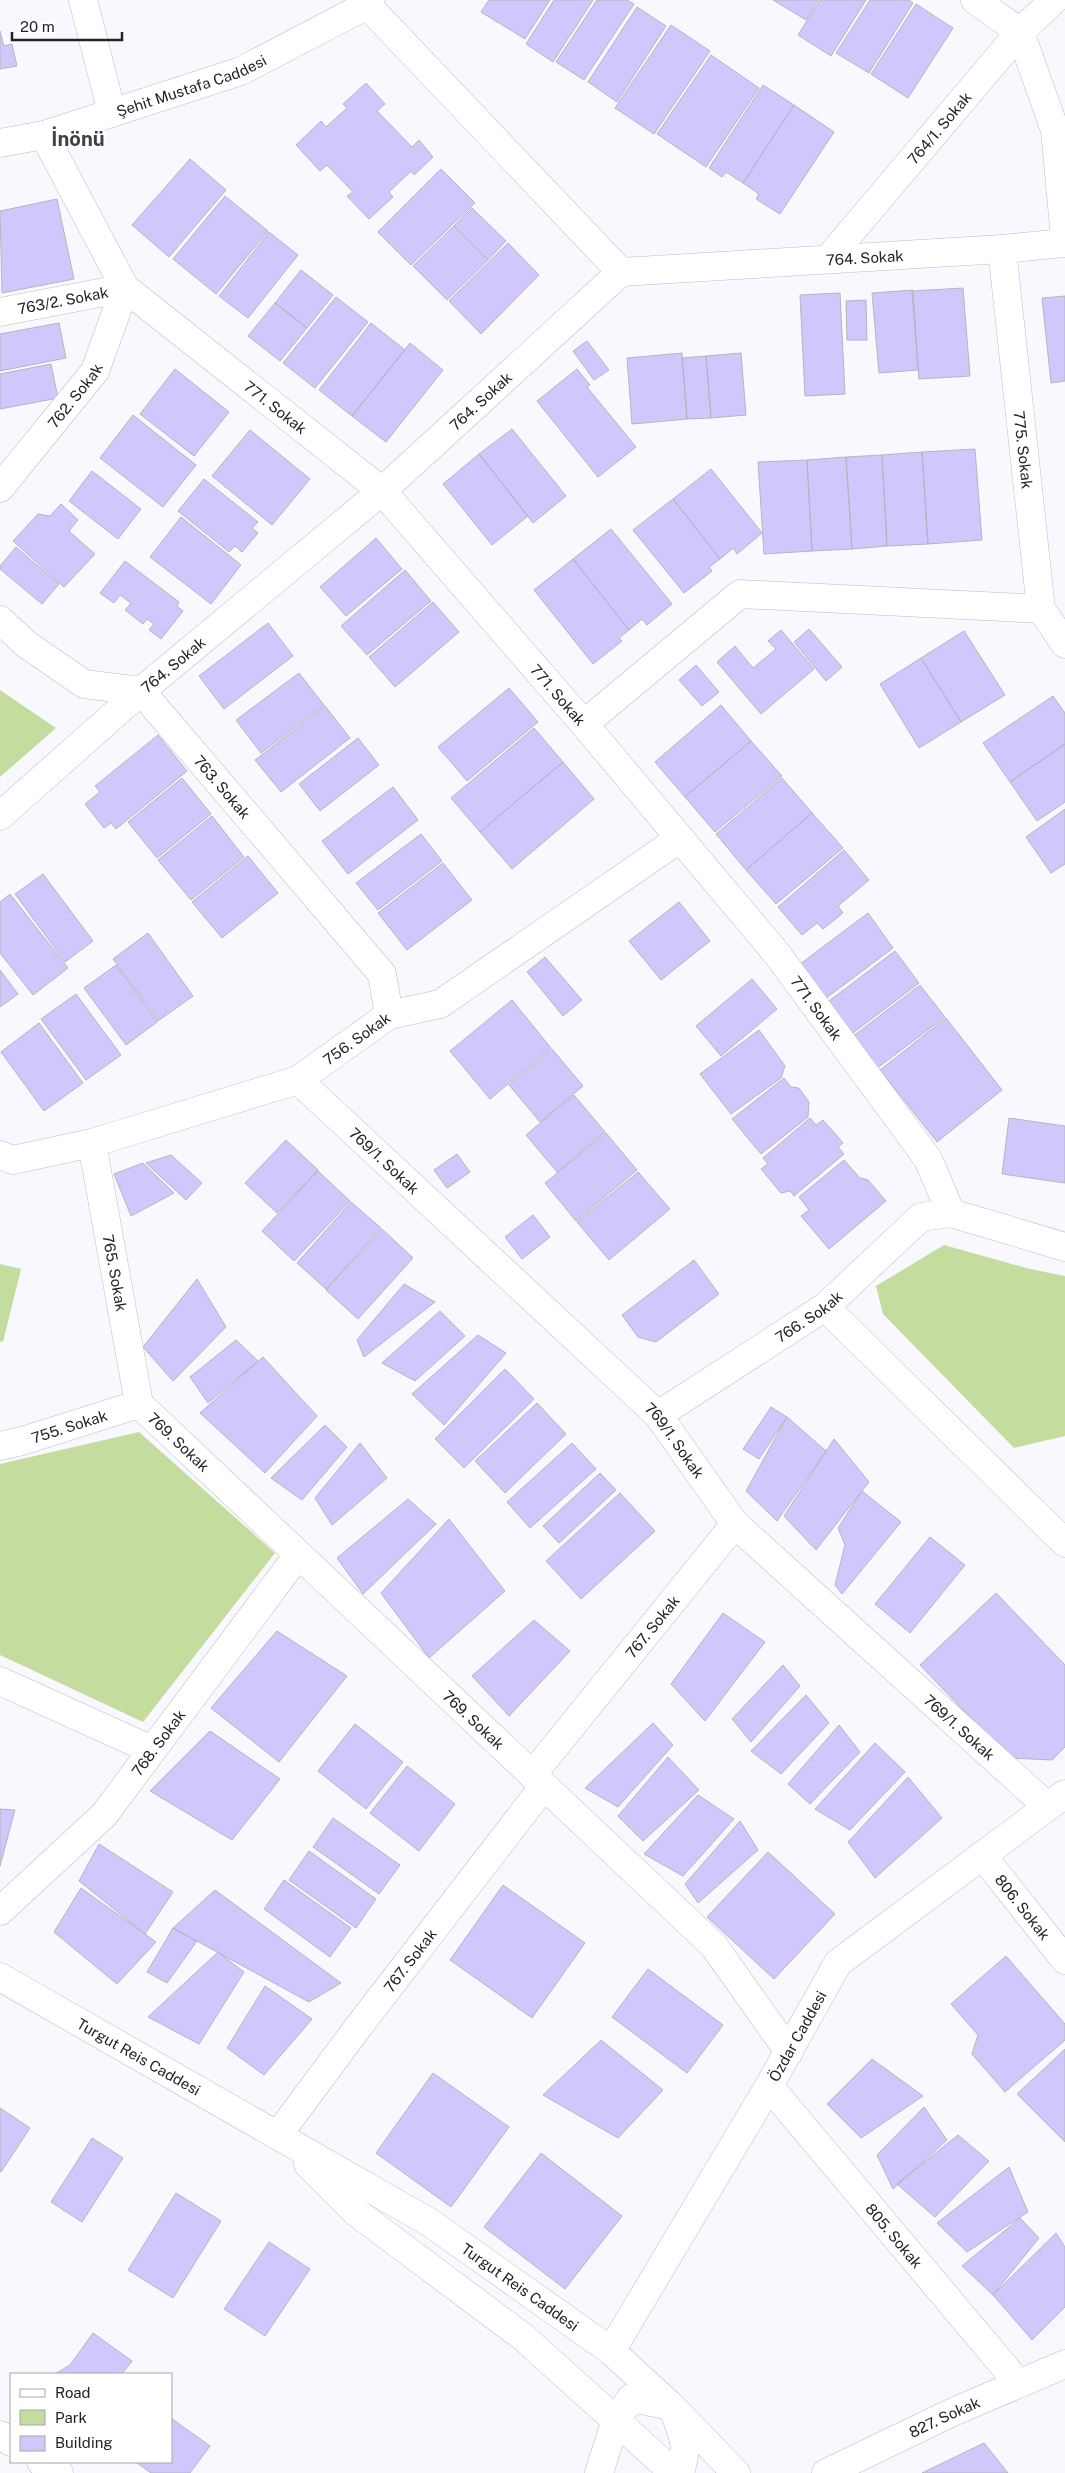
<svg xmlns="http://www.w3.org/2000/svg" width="1065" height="2473" viewBox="0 0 1065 2473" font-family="'Public Sans',sans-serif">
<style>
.green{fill:#c4dc9d}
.building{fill:#d1c7fc;stroke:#b6b5be}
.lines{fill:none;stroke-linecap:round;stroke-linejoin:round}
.minor-casing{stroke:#bebdc6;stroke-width:29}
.tertiary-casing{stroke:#bebdc6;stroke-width:29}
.secondary-casing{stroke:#bebdc6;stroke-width:29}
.minor{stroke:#fff;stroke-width:28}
.tertiary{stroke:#fff;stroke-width:28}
.secondary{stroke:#fff;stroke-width:28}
.labels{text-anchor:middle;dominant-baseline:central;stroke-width:4.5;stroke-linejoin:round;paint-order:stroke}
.street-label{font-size:15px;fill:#242327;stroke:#fff}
.district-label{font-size:20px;font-weight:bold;fill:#414048;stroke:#fff}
</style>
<rect width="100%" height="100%" fill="#f9f8fe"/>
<!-- green -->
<path class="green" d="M0 690 56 728 0 777Z
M944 1245 1030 1269 1065 1276V1436L1014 1448 883 1314 876 1286Z
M0 1264 21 1269 3 1342 0 1341Z
M139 1432 275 1553 143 1722 0 1655V1464Z"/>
<!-- building -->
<path class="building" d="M489 0H550L525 39 481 12Z
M554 0H593L553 62 526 44Z
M597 0H627L634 4 584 80 556 62Z
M773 0H818L806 20Z
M820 0H866L831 56 798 35Z
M870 0H909L913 3 869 73 836 53Z
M916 4 953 28 908 98 871 74Z
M637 7 666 26 617 102 588 82Z
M671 25 710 51 654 134 615 108Z
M0 31 4 46 12 44 17 66 0 69Z
M711 55 759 88 706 167 657 134Z
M366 83 385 104 377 111 412 147 419 140 433 157 414 175 411 171 389 192 393 197 369 219 347 196 353 192 327 165 320 171 296 145 321 121 326 127 347 108 343 104Z
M763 85 794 105 743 183 726 172 722 177 709 168Z
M794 105 834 132 780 214 756 199 759 194 743 183Z
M190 159 226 190 169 257 132 225Z
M441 169 475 203 411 265 378 232Z
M225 196 268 231 216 294 173 259Z
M57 199 74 279 2 293 0 211Z
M472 208 506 241 488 260 454 226Z
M454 226 488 260 447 300 413 266Z
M269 232 298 255 248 318 219 296Z
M508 243 539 275 481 334 449 301Z
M301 270 333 295 307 328 275 303Z
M963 288 970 376 919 379 912 291Z
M913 290 918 370 879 373 872 293Z
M840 293 845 394 805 396 800 295Z
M1065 296V381L1051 383 1042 298Z
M336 297 368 322 315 388 283 363Z
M866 300 867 340H847L846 301Z
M275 303 307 328 280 361 248 336Z
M59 323 66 358 0 371V334Z
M371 323 405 350 352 416 319 390Z
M587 341 609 370 594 380 573 351Z
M410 343 443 370 386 442 352 416Z
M682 353 687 419 632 424 627 358Z
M741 353 746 415 711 418 706 356Z
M706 356 711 418 687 419 682 358Z
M51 364 58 398 0 409V374Z
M175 369 229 412 194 456 140 414Z
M577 369 590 385 587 387 636 447 598 477 537 401Z
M133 415 196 465 163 507 100 458Z
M512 429 566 496 533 523 479 454Z
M250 430 310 479 272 525 212 476Z
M975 449 982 540 928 544 922 452Z
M922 452 928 544 887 546 882 455Z
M479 454 528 516 492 545 443 484Z
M882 455 887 546 852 549 846 457Z
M846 457 852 549 812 551 807 460Z
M807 460 812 551 764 554 758 462Z
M711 469 762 533 737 554 733 548 720 559 673 499Z
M92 471 141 509 118 539 69 501Z
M204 479 258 522 252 528 258 533 242 552 235 546 229 552 178 511Z
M673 499 720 559 709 567 712 571 684 593 633 530Z
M61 504 78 520 69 531 95 554 64 587 13 541 38 514 50 516Z
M181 517 241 565 211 604 150 557Z
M611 529 672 604 647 625 642 619 629 630 573 559Z
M376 538 402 569 346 616 320 587Z
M16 547 59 584 42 604 0 569V566Z
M573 559 629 630 619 638 622 641 593 664 534 590Z
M125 561 179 602 177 606 183 611 161 639 149 630 154 624 147 619 143 624 125 610 131 603 120 595 114 603 100 593Z
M405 570 431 601 367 655 341 626Z
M433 602 459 632 395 687 369 657Z
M268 623 293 656 224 709 199 676Z
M809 629 842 667 826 681 794 642Z
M781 630 814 669 761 714 717 662 735 646 753 668 776 649 768 641Z
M964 631 1005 695 961 722 921 658Z
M921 658 961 722 919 748 880 684Z
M696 665 719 692 702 706 679 680Z
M299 673 324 705 261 753 236 720Z
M509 688 538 722 467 781 438 747Z
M1053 696 1065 713V744L1010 782 983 743Z
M721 705 751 741 685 797 655 762Z
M325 706 350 738 281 792 255 760Z
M534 728 563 762 480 832 451 798Z
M158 735 187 771 116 829 111 823 104 828 85 804 100 792 95 786Z
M358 738 379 765 320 811 299 784Z
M751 741 782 776 715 832 685 797Z
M1065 744V802L1037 821 1010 782Z
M563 762 594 799 512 869 480 832Z
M182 778 211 814 157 858 128 822Z
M782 778 812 813 746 870 716 834Z
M393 787 418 820 348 874 322 841Z
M1065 809V864L1051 873 1026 837Z
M812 813 843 848 776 904 746 870Z
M212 816 244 857 191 900 158 860Z
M421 834 442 861 378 910 356 883Z
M844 850 869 880 838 906 843 913 823 929 817 923 802 935 778 907Z
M248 856 278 893 222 938 192 902Z
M443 863 472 900 407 950 378 913Z
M43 874 93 941 65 962 15 894Z
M10 894 68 968 33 995 0 953V902Z
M679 902 710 941 661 980 629 941Z
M868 913 893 948 821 1002 795 968Z
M148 933 193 996 158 1021 113 959Z
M895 951 919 983 849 1036 825 1004Z
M545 957 582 1000 563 1016 527 972Z
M116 965 157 1022 126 1045 84 988Z
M0 970 18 994 0 1007Z
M752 979 777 1009 721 1056 696 1026Z
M920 985 945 1017 876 1069 852 1037Z
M76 994 121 1055 86 1080 41 1019Z
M512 1000 551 1048 490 1099 450 1051Z
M946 1018 1002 1090 937 1142 880 1070Z
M39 1023 83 1083 44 1111 1 1052Z
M759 1030 785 1066 781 1078 731 1114 700 1074Z
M552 1049 583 1086 540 1122 509 1085Z
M784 1078 791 1087 799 1088 809 1102 808 1117 761 1154 732 1119Z
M574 1095 605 1132 557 1172 526 1135Z
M810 1118 816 1125 823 1120 843 1143 838 1147 844 1154 794 1196 790 1191 781 1193 761 1169 768 1164 763 1158Z
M1009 1118 1065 1126V1183L1002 1174Z
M606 1133 637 1170 576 1221 545 1183Z
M286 1140 318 1170 277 1213 245 1183Z
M457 1154 470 1172 447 1188 434 1170Z
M171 1155 202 1183 186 1200 146 1163Z
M844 1160 860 1178 868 1180 886 1201 829 1249 801 1216 809 1210 799 1197Z
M143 1163 174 1193 131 1216 114 1174Z
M318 1171 350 1201 294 1261 262 1231Z
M638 1172 670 1209 609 1260 577 1222Z
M351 1202 381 1228 326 1289 297 1263Z
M533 1215 550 1237 522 1259 505 1237Z
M382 1229 413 1258 358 1319 326 1290Z
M694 1260 719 1294 656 1342 638 1337 622 1315Z
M197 1279 226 1327 173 1381 143 1347Z
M404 1284 435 1302 364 1357 357 1340Z
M440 1311 465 1336 415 1381 382 1363Z
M478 1335 506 1353 444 1425 412 1394Z
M236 1340 258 1361 208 1403 190 1377Z
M263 1357 317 1416 265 1473 200 1413Z
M505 1369 534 1399 464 1468 435 1439Z
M537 1403 566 1434 505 1493 475 1461Z
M771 1407 787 1417 759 1459 743 1449Z
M787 1417 826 1451 777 1521 746 1491Z
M325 1425 347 1447 302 1500 271 1478Z
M834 1439 869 1482 816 1550 784 1516Z
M360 1443 387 1478 332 1525 315 1498Z
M572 1443 596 1469 530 1528 507 1502Z
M600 1473 616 1490 559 1543 543 1526Z
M862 1491 901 1522 842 1594 835 1585 845 1545 838 1528Z
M620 1493 655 1531 581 1599 546 1561Z
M408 1499 436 1524 363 1594 337 1558Z
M449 1519 505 1591 429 1658 381 1593Z
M930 1537 965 1565 910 1633 875 1604Z
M996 1593 1065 1665V1747L1052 1760 1009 1758 920 1665Z
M723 1613 765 1642 705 1721 671 1684Z
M534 1620 570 1651 509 1716 472 1676Z
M277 1631 347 1676 279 1762 211 1708Z
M783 1665 800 1686 751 1742 732 1719Z
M806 1695 829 1723 781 1774 751 1751Z
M653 1723 673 1745 618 1807 585 1788Z
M355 1724 403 1762 366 1809 318 1771Z
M839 1725 860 1752 810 1804 788 1784Z
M210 1731 280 1779 232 1840 150 1791Z
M875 1743 905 1772 850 1830 815 1809Z
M668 1757 699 1790 643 1841 618 1816Z
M407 1766 455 1804 419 1851 370 1813Z
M908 1777 942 1818 875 1878 848 1842Z
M698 1795 734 1819 683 1876 644 1854Z
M0 1809 15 1810 0 1866Z
M333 1818 400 1865 379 1894 313 1847Z
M740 1821 758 1850 698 1903 685 1884Z
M99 1844 173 1892 145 1934 79 1881Z
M309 1851 376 1899 356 1928 289 1880Z
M768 1852 835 1914 774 1979 707 1917Z
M284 1880 351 1928 330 1957 264 1909Z
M503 1885 585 1943 532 2018 450 1960Z
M81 1888 156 1942 117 1984 54 1932Z
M215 1890 341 1983 309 2002 173 1928Z
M173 1928 197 1941 167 1983 147 1972Z
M218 1952 244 1972 199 2044 148 2017Z
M1006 1956 1065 2024V2040L1005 2092 972 2054 978 2035 951 2004Z
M648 1969 723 2025 687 2073 612 2017Z
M265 1986 312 2019 264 2075 227 2048Z
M601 2040 663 2090 618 2138 543 2095Z
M1065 2049V2142L1017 2094Z
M872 2059 923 2096 861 2138 827 2104Z
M433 2073 509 2127 451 2207 376 2153Z
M924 2107 947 2140 893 2189 877 2155Z
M0 2108 30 2128 1 2172 0 2171Z
M958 2135 989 2161 935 2217 897 2184Z
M92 2138 123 2158 82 2222 51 2202Z
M541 2153 622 2216 565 2289 484 2227Z
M1009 2167 1028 2212 967 2252 937 2223Z
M176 2193 221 2221 173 2298 128 2270Z
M1020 2218 1039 2238 993 2295 962 2266Z
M1056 2233 1065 2247V2307L1032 2340 993 2295Z
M269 2242 310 2269 265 2336 224 2309Z
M93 2333 132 2361 122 2374H55L70 2365Z
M171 2418 210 2446 190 2473H151L136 2462H171Z
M984 2443 1008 2473H922Z"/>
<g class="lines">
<!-- minor casing -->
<g class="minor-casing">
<g id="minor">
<path d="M83 0 112 113"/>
<path d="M975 0 1020 32 1055 130 1065 238"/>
<path d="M367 5 621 272"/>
<path id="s1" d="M44 135 125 288 382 491 584 724 777 954 928 1159 951 1213 1065 1247"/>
<path id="s2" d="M1002 249 1041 609 1065 644"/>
<path id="s3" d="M828 259 1020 32 1054 0"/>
<path id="s4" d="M0 312 125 288"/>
<path id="s5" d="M0 488 95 371 125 288"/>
<path id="s6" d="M0 620 26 644 84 684 141 691 382 974 389 1015"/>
<path d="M584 724 740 594 1041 609"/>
<path id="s7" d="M0 816 141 691 382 491 621 272 1002 249 1065 243"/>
<path id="s8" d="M298 1080 658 1415 735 1524 1047 1806"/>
<path id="s9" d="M92 1143 139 1404"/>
<path id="s10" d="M0 1155 13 1160 92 1143 298 1080 389 1015 440 1004 679 839"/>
<path d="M825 1307 1065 1543"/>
<path id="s11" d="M139 1404 714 1946 789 2052"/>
<path id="s12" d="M658 1415 825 1307 921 1217 951 1213"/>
<path id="s13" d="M0 1446 22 1441 139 1404"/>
<path d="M0 1681 152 1750"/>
<path id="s14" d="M532 1775 735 1524"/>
<path id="s15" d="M982 1855 1065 1960"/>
<path id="s16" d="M0 1911 104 1815 298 1555"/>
<path id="s17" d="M769 2086 1019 2384"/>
<path id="s18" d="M278 2135 359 2026 544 1786"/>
<path d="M0 2435 11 2442"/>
<path d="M41 2462 59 2473"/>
<path id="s19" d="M826 2473 953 2412 1065 2364"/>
</g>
</g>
<!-- tertiary casing -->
<g class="tertiary-casing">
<g id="tertiary">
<path id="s20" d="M0 143 44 135 241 71 367 5 370 0"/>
</g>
</g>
<!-- secondary casing -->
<g class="secondary-casing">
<g id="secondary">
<path id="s21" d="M0 1977 429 2222 611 2351 671 2406 736 2473"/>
<path d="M308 2164 357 2213 523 2337 674 2473"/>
<path id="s22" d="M611 2351 769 2086 838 1963 1065 1794"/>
<path d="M675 2414C685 2440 688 2446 680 2473"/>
<path d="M599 2473 616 2420 631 2398 671 2406"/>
</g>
</g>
<!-- minor -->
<use href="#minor" class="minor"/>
<!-- tertiary -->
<use href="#tertiary" class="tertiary"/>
<!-- secondary -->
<use href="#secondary" class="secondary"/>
</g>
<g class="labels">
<!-- street labels -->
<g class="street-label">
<text stroke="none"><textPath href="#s20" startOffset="200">Şehit Mustafa Caddesi</textPath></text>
<text stroke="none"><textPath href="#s3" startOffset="172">764/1. Sokak</textPath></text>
<text stroke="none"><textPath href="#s7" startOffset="1070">764. Sokak</textPath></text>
<text stroke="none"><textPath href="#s4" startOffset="64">763/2. Sokak</textPath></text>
<text stroke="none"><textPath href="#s5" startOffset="119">762. Sokak</textPath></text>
<text stroke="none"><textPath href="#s7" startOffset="635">764. Sokak</textPath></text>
<text stroke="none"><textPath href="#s1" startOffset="365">771. Sokak</textPath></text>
<text stroke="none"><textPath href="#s2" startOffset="202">775. Sokak</textPath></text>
<text stroke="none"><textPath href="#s7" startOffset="230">764. Sokak</textPath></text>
<text stroke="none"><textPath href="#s1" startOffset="770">771. Sokak</textPath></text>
<text stroke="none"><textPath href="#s6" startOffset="289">763. Sokak</textPath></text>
<text stroke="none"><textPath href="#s1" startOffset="1176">771. Sokak</textPath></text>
<text stroke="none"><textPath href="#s10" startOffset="382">756. Sokak</textPath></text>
<text stroke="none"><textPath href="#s8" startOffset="118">769/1. Sokak</textPath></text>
<text stroke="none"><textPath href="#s9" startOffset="132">765. Sokak</textPath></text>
<text stroke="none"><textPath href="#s12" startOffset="180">766. Sokak</textPath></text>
<text stroke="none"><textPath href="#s13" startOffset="72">755. Sokak</textPath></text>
<text stroke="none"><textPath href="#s11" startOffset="55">769. Sokak</textPath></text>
<text stroke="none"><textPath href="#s8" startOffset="522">769/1. Sokak</textPath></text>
<text stroke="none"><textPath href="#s14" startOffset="191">767. Sokak</textPath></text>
<text stroke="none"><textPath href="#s11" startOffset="460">769. Sokak</textPath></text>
<text stroke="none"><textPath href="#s8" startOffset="928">769/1. Sokak</textPath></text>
<text stroke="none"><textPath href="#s16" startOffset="232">768. Sokak</textPath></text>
<text stroke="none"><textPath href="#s15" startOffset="66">806. Sokak</textPath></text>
<text stroke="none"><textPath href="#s18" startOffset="219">767. Sokak</textPath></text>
<text stroke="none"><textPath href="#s22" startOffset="366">Özdar Caddesi</textPath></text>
<text stroke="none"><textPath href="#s21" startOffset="160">Turgut Reis Caddesi</textPath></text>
<text stroke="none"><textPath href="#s17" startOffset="195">805. Sokak</textPath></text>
<text stroke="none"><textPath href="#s21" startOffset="606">Turgut Reis Caddesi</textPath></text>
<text stroke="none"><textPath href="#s19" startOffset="131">827. Sokak</textPath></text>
</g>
<!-- district labels -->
<g class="district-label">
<text x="78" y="139">İnönü</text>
</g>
</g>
<!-- legend -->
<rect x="10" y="2373" width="162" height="90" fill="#ffffff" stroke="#a7a7a9"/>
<rect x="20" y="2389" width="25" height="8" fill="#ffffff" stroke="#a7a7a9"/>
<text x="55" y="2398" font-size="15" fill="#242327">Road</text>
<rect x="20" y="2410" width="25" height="15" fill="#c4dc9d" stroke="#a7a7a9"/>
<text x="55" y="2423" font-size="15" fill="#242327">Park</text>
<rect x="20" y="2436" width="25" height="15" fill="#d1c7fc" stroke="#a7a7a9"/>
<text x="55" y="2448" font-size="15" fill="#242327">Building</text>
<!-- scale -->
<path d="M12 32v8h110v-8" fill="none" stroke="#242327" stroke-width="2.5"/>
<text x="20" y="32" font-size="15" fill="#242327" stroke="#ffffff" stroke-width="4" paint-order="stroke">20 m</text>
</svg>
